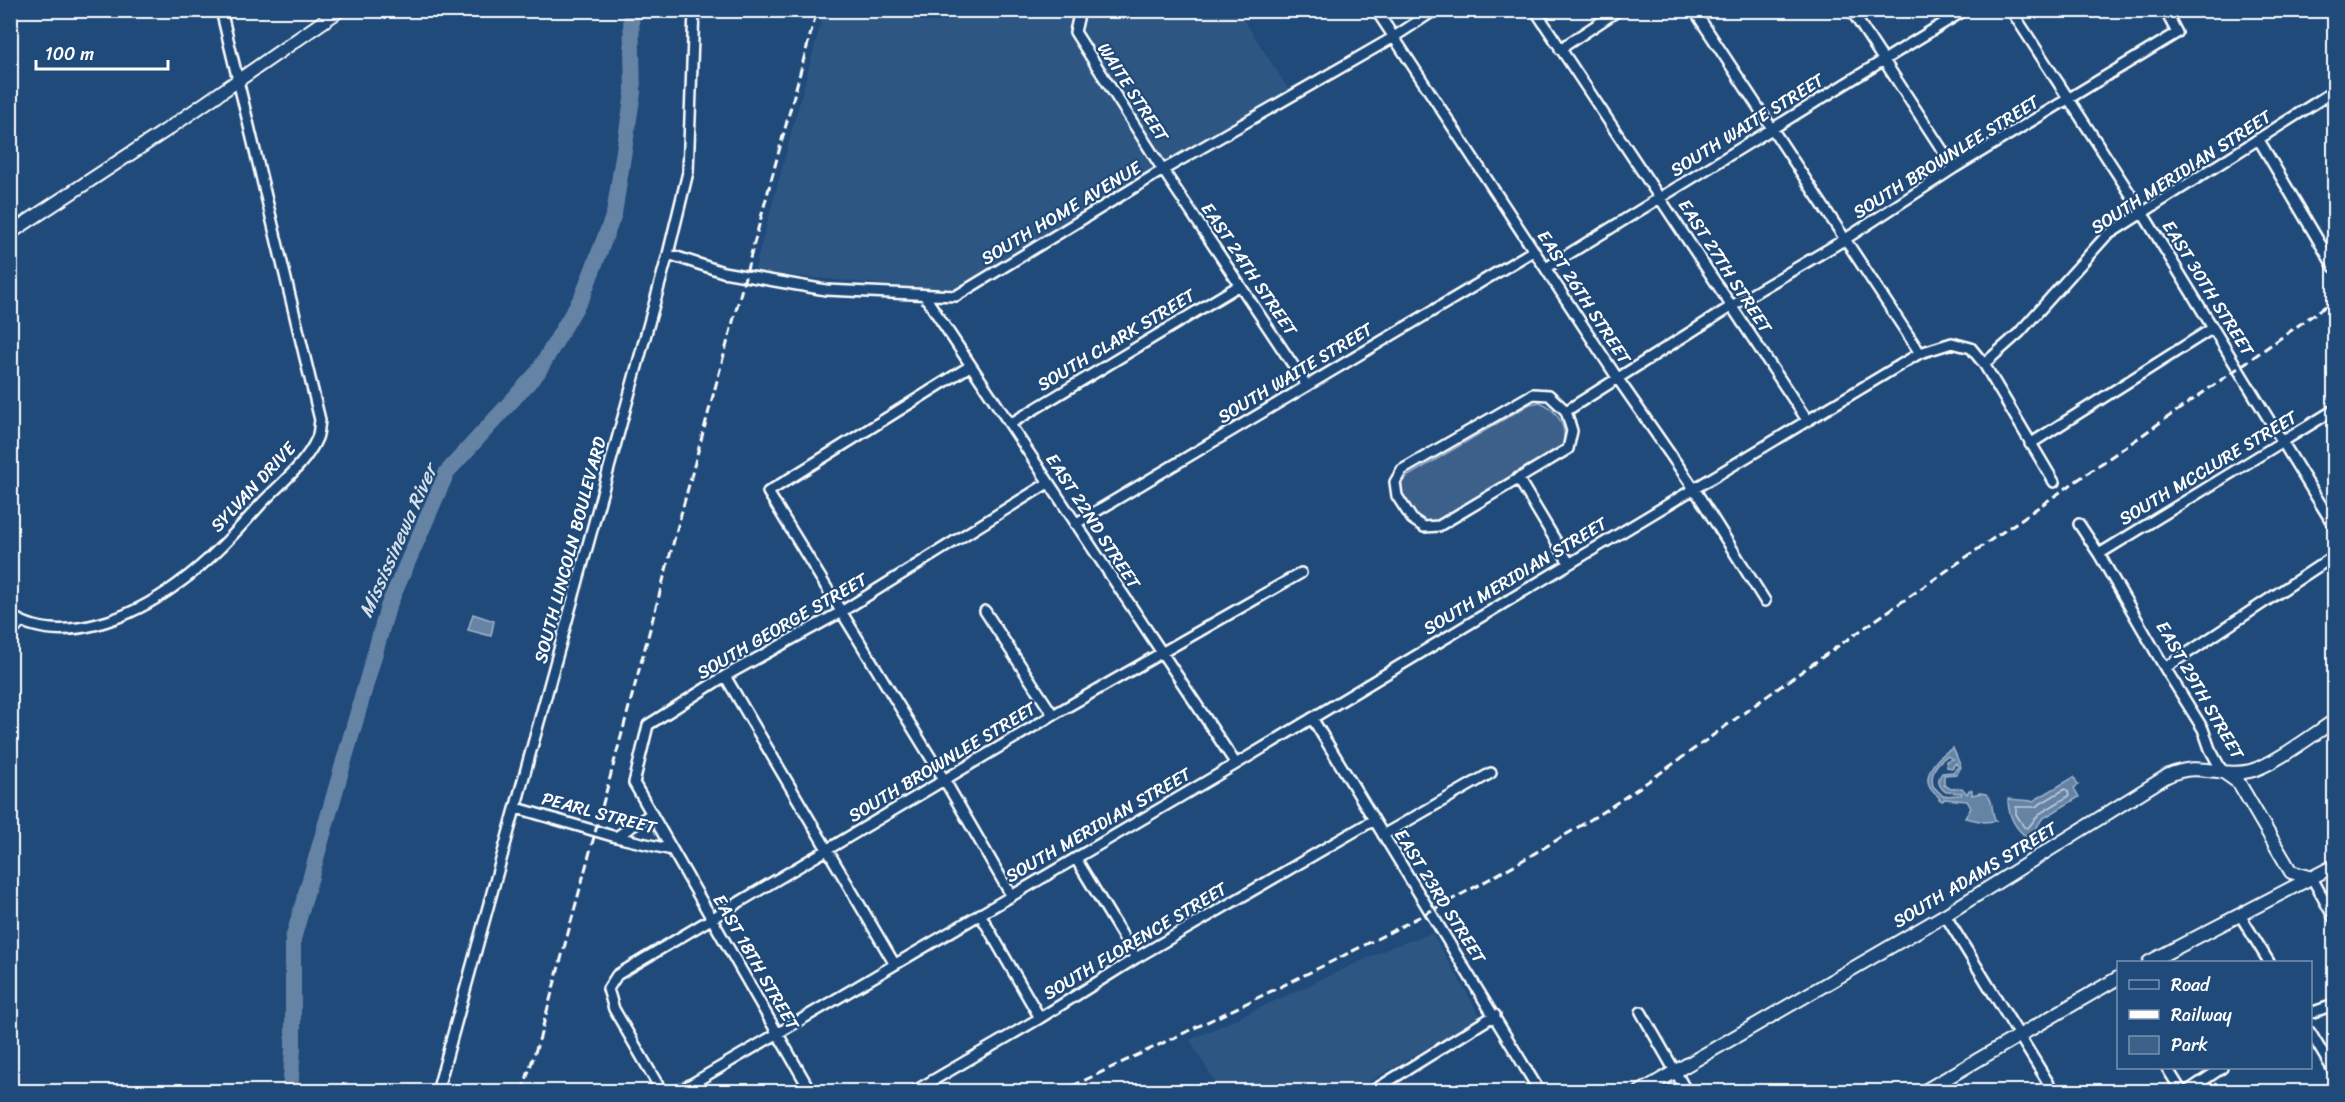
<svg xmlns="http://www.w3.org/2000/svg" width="2345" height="1102" viewBox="0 0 2345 1102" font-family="Sriracha,sans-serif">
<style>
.built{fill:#2e5683}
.green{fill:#3c618b;stroke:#9eb0c5;stroke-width:1.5}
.water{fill:#6583a4;stroke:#a3b5c8;stroke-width:1.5;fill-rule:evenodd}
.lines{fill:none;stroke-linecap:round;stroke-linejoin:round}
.shore{stroke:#c1cddb;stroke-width:1.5}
.river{stroke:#6583a4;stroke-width:16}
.street-casing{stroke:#fff;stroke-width:14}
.secondary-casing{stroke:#fff;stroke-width:16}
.street{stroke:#1f4a7a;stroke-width:9}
.secondary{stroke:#1f4a7a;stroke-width:12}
.rail{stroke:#fff;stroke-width:3;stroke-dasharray:9 4.5;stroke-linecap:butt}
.labels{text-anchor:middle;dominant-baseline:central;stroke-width:4.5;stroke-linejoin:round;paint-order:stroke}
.street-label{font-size:18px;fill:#fff;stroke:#1f4a7a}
.water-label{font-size:20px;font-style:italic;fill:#d8e0e8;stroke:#1f4a7a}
</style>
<rect width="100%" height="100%" fill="#1f4a7a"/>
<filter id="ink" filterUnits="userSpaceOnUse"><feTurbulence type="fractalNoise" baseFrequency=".0167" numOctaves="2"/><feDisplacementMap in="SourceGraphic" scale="12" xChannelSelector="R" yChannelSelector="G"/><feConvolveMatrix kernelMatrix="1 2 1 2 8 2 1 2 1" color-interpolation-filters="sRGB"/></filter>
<g filter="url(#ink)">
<!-- built -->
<path class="built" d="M824 11H1238L1291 93 952 291 754 272Z
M1432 933 1481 1017 1353 1091H1220L1190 1040 1394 946Z"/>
<!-- green -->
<path class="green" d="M1540 402C1557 409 1569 429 1562 446L1436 521 1430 524 1416 520 1400 495 1402 482 1408 476 1530 404Z"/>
<!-- water -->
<path class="water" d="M473 614 494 621 491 636 468 630Z
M1953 748 1961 767 1957 774 1944 775V785L1951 789 1962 788 1967 794 1969 790H1972V795L1980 793 1986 794C1995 801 1990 812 1996 821L1984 822 1965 818 1971 808 1967 801 1944 799 1943 801 1939 800V797C1915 781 1935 758 1953 748ZM1947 756 1953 759 1946 761 1947 767 1952 768 1956 763 1958 767 1953 772 1942 773C1936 780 1939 787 1946 792L1962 793 1961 795 1943 796 1933 786C1930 773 1936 763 1947 756Z
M2074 777 2078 785 2074 788 2079 797 2042 819 2029 839C2015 829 2008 816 2008 799L2033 801Z"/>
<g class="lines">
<!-- shore -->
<path class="shore" d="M2065 789 2068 791 2069 796 2039 814 2028 828 2024 827 2016 814V807H2035Z"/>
<!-- river -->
<path class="river" d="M290 1092 293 1048V939L388 607 447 472 538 372 583 295 614 214 633 93 631 10"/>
<!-- street casing -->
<g class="street-casing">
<path id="street" d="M1080 10 1075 32 1163 170 1307 386
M1376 10 1618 379 1695 490 1765 601
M1535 10 1807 420
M1694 10 1920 353
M1851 10 1954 168
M2011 10 2142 212 2334 526
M1560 49 1619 10
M2259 140 2334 267
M668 254 723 272 826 290 956 296 1163 170 1394 37 1435 10
M1546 268 1965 10
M924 295 1236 764
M1984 364 2019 333 2106 236 2334 91
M970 366 768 492 945 781 1011 895
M1533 394 1549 395 1566 411 1572 431 1568 449 1439 526 1424 527 1412 519 1397 496 1395 482 1402 470Z
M1566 411 1732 306 1844 240 1954 168 2177 33 2165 10
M1010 424 1240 285
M2030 444 2213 328
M1518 478 1569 563
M1075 524 1533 251
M2079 524 2099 554 2165 668 2203 729 2210 749 2222 771
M2099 554 2334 410
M985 611 1053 715
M10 615C62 649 135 616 179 583 210 561 236 532 261 504 280 484 306 464 317 438 319 433 319 426 320 420L221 10
M10 634 21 622
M2165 668 2334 556
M725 676 894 963
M1312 718 1540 1092
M517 808 616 837 672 850
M1383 835 1491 773
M616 837 651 814
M1076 859 1136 958
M2312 878 2334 918
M980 914 1040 1018
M1945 915 2054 1092
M2240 915 2269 962
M1641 1012 1687 1092
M2310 1013 2334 1005
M2310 1032 2334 1072
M2167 1068 2182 1092
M437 1092 668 254 688 172 694 10
M662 1092 614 1009 608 989 617 975 1053 715 1301 573
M678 1092 1236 764 1920 353 1952 343 1971 348 1984 364 2054 482
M811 1092 634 783 648 725 725 676 841 612 1048 483
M913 1092 1040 1018 1136 958 1374 820
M1371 1092 1495 1015
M2186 1092 2222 1068"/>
</g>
<!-- secondary casing -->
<g class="secondary-casing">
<path id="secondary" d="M10 233 165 131 340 10
M2222 771 2239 783 2291 872 2312 878
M2149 962 2334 866
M1640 1092 1945 915 2167 776C2200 760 2220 778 2250 771 2272 766 2314 734 2334 721
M1923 1092 2118 978"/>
</g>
<!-- street -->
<use href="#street" class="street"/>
<!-- secondary -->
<use href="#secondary" class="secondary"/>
<!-- rail -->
<path class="rail" d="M522 1092 540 1037 817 10
M1060 1092C1237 1007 1418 926 1585 823 1664 774 1737 716 1814 663 1987 542 2162 423 2334 300"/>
</g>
</g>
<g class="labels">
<!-- street labels -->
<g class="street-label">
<text transform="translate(1133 92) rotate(57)">WAITE STREET</text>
<text transform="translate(1747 125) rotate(-32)">SOUTH WAITE STREET</text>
<text transform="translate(1946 157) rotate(-32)">SOUTH BROWNLEE STREET</text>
<text transform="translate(2181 172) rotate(-33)">SOUTH MERIDIAN STREET</text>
<text transform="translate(1061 213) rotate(-31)">SOUTH HOME AVENUE</text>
<text transform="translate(1725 266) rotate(57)">EAST 27TH STREET</text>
<text transform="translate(1249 269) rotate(56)">EAST 24TH STREET</text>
<text transform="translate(2208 288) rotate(58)">EAST 30TH STREET</text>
<text transform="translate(1584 297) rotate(57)">EAST 26TH STREET</text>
<text transform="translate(1116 340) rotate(-31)">SOUTH CLARK STREET</text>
<text transform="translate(1295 373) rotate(-31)">SOUTH WAITE STREET</text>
<text transform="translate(2208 468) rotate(-31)">SOUTH MCCLURE STREET</text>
<text transform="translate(253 487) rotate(-47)">SYLVAN DRIVE</text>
<text transform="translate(1093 521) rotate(57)">EAST 22ND STREET</text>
<text transform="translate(570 550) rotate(-75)">SOUTH LINCOLN BOULEVARD</text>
<text transform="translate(1515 576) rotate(-31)">SOUTH MERIDIAN STREET</text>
<text transform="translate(782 626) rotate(-30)">SOUTH GEORGE STREET</text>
<text transform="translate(2200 690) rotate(60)">EAST 29TH STREET</text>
<text transform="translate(942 762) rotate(-31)">SOUTH BROWNLEE STREET</text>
<text transform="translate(599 813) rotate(15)">PEARL STREET</text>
<text transform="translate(1098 825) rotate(-30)">SOUTH MERIDIAN STREET</text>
<text transform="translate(1975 875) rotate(-31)">SOUTH ADAMS STREET</text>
<text transform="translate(1440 896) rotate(58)">EAST 23RD STREET</text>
<text transform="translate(1135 941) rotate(-31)">SOUTH FLORENCE STREET</text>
<text transform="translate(756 962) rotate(60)">EAST 18TH STREET</text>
</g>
<!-- water labels -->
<g class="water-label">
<text transform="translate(398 541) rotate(-66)">Mississinewa River</text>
</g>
</g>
<!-- margin -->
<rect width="2345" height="1102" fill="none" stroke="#1f4a7a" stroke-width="36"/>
<rect x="18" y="18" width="2309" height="1066" fill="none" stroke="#fff" stroke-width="2" filter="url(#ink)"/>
<!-- legend -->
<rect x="2117" y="961" width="195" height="108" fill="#1f4a7a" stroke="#7992af" stroke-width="1.5"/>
<rect x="2129" y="980" width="30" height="9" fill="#1f4a7a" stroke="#7992af" stroke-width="1.5"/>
<text x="2171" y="991" font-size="18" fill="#ffffff">Road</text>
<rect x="2129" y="1010" width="30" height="9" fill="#ffffff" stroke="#7992af" stroke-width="1.5"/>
<text x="2171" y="1021" font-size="18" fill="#ffffff">Railway</text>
<rect x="2129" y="1036" width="30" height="18" fill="#3c618b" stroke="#7992af" stroke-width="1.5"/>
<text x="2171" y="1051" font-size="18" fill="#ffffff">Park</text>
<!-- scale -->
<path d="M36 60v9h132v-9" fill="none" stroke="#ffffff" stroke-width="3"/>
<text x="45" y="60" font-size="18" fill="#ffffff" stroke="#1f4a7a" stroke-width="4.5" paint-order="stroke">100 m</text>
</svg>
